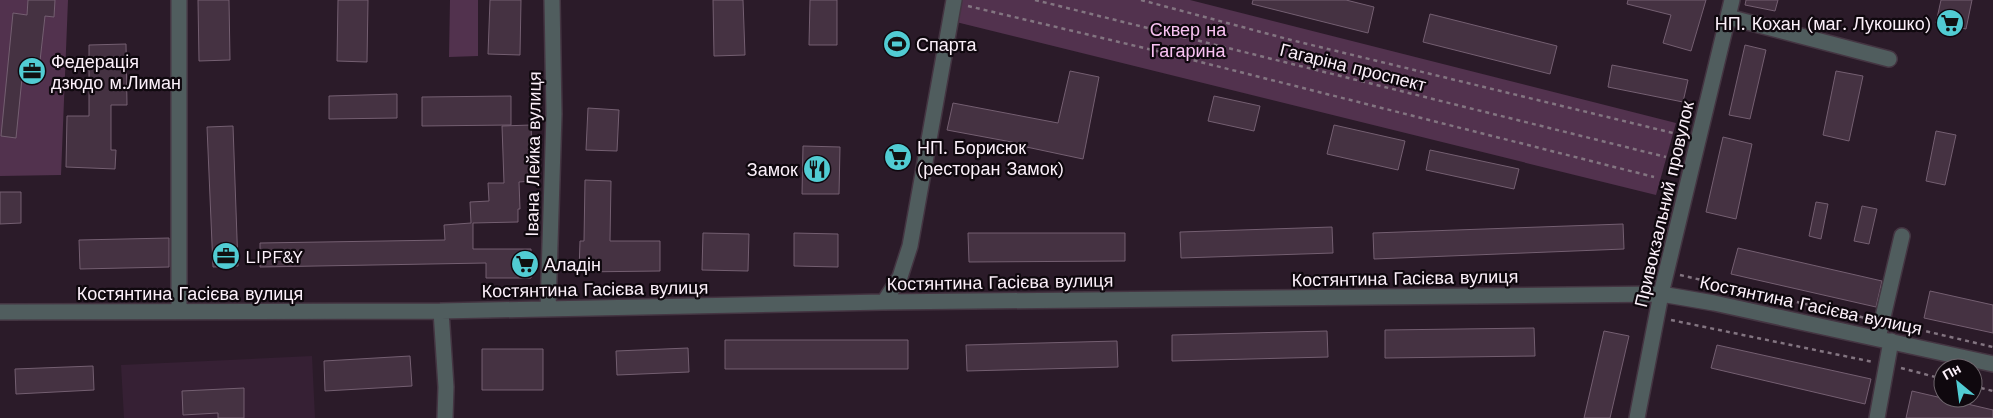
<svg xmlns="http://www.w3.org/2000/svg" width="1993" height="418" viewBox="0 0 1993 418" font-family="'Work Sans',sans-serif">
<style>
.built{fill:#362034}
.green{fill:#52324e}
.building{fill:#453242;stroke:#745f71}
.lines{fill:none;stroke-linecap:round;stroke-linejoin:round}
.minor-casing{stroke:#443542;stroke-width:18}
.path{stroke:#837581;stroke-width:2.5;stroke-dasharray:4 4;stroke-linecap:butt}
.minor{stroke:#505d5e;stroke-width:15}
.labels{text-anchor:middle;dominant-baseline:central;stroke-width:4.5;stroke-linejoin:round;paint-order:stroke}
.poi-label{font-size:18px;fill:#fcf0fa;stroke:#0f080e;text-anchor:start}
.park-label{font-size:18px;fill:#f9c2f2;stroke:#0f080e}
.street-label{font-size:18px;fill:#fcf0fa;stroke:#0f080e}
</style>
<rect width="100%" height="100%" fill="#2b1b29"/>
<!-- built -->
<path class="built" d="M312 356 315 418H124L121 365Z"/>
<!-- green -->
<path class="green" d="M0 0H68L61 175 0 176Z
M450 0H478V56L449 57Z
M959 0H1190L1676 123 1656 195 956 22Z"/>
<!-- building -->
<path class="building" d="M28 0H55L54 17 45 16 38 79 22 78 16 138 1 136 13 13 27 15Z
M198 0H229L230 60 199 61Z
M338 0H368L367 62 337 61Z
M490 0H521L520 55 488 54Z
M713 0H743L745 55 714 56Z
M810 0H837V45H809Z
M1253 0H1346L1374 7 1368 33 1252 4Z
M1628 0H1706L1691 51 1663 43 1671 15 1627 4Z
M1746 0H1778L1775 11 1745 5Z
M1941 0H1972L1966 29 1936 23Z
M1430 14 1557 46 1550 74 1423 42Z
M126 44 127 105H111V150H116L115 169 66 167 67 116H89V45Z
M1745 45 1766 50 1750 119 1729 115Z
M1612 65 1688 80 1683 102 1608 87Z
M1070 71 1099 77 1083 159 1017 145V143L947 130 953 103 1058 123Z
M1836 71 1863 76 1849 141 1823 135Z
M397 94V118L329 119V96Z
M511 96V125L422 126V97Z
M1214 96 1260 106 1254 131 1208 121Z
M588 108 619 110 617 151 586 150Z
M531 125 533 181 519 182 520 209H518V222L473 223V249H531V278H486V263L260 267V243L445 240 444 225 471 223 470 202 489 201 488 183H504L502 126Z
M1334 125 1405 141 1398 170 1327 154Z
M233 126 238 266 213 267 207 127Z
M1936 131 1956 135 1945 185 1926 181Z
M1723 137 1752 144 1736 219 1706 212Z
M803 146 840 147 839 194H802Z
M1430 150 1519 169 1514 189 1426 170Z
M585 180 611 181 610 241H660V271L579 272 580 241H584Z
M0 192H21V223L0 224Z
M1816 202 1828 204 1821 239 1809 236Z
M1862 206 1877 209 1869 244 1854 241Z
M1623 224 1624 249 1374 259 1373 233Z
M1332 227 1333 253 1181 258 1180 232Z
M703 233 749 234 748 271 702 270Z
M794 233 838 234V267L794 266Z
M968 233H1125V261L969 262Z
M169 238V267L80 269 79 240Z
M1738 248 1882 281 1876 307 1731 274Z
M1930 291 1993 305V333L1924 318Z
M1534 328 1535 356 1385 358V330Z
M1327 331 1328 357 1172 361V335Z
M1604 331 1629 336 1610 418H1584Z
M725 340H908V369H725Z
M1117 341 1118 367 967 371 966 345Z
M1717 345 1871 379 1865 404 1711 368Z
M688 348 689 372 617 375 616 351Z
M482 349H543V390H482Z
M410 356 412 386 325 391 324 361Z
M93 366 94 390 16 394 15 369Z
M244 388V418H218V413L183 415 182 391Z
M1912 391 1993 410V418H1906Z"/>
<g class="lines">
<!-- minor casing -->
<g class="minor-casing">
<path id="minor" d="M1728 17 1889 59
M884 302 900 277 910 246 954 0
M548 309 554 114 552 0
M179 311V0
M441 311 446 387 445 418
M0 312 441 311 884 302 1661 294 1714 303 1993 364
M1878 338 1902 236
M1637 418 1661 294 1732 0
M1877 418 1891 341"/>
</g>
<!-- path -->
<path class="path" d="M1035 0 1666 157
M1141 0 1291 40 1673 133
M968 6 1161 52 1654 177
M1680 275 1870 319
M1671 320 1873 362
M1895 324 1993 347
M1901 368 1943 379
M1973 386 1993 391"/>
<!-- minor -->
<use href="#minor" class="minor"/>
</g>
<!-- icons -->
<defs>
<g id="supermarket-disc" transform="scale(1.4375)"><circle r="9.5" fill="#51ccd3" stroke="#0f080e"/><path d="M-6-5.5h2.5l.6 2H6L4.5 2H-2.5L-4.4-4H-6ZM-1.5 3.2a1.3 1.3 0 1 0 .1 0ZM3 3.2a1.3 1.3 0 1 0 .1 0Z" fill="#111"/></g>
<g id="stadium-disc" transform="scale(1.4375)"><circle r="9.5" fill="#51ccd3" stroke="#0f080e"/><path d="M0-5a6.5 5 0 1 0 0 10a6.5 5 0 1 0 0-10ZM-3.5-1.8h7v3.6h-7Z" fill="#111"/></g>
<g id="office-disc" transform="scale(1.4375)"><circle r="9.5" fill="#51ccd3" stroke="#0f080e"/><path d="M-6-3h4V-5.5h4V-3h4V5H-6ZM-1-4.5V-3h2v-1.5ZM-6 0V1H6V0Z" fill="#111"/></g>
<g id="restaurant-disc" transform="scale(1.4375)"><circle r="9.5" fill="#51ccd3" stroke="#0f080e"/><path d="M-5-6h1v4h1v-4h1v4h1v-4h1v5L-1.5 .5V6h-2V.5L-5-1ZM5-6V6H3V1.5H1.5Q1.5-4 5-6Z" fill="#111"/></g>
</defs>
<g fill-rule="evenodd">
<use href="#supermarket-disc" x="1950" y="23"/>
<use href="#stadium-disc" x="897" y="44"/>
<use href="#office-disc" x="32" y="71"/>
<use href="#supermarket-disc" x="898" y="157"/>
<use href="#restaurant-disc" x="817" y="169"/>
<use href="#office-disc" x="226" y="256"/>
<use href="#supermarket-disc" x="525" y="264"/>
</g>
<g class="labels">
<!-- poi labels -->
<g class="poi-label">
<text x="1931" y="23" text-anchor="end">НП. Кохан (маг. Лукошко)</text>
<text x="916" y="44">Спарта</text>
<text x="51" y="61">Федерація<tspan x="51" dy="21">дзюдо м.Лиман</tspan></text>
<text x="917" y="147">НП. Борисюк<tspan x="917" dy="21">(ресторан Замок)</tspan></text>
<text x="798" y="169" text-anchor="end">Замок</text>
<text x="245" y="256">LIPF&amp;Y</text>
<text x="544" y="264">Аладін</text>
</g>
<!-- park labels -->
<g class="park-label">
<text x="1188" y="29">Сквер на<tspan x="1188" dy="21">Гагарина</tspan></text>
</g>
<!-- street labels -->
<g class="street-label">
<text transform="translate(1353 67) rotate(14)">Гагаріна проспект</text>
<text transform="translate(533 154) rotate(-89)">Івана Лейка вулиця</text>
<text transform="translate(1664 204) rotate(-77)">Привокзальний провулок</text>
<text transform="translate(1405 278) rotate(-1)">Костянтина Гасієва вулиця</text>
<text transform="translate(1000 282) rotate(-1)">Костянтина Гасієва вулиця</text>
<text transform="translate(595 289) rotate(-1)">Костянтина Гасієва вулиця</text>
<text x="190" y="293">Костянтина Гасієва вулиця</text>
<text transform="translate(1811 305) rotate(12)">Костянтина Гасієва вулиця</text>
</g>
</g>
<!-- north arrow -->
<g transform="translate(1958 383) rotate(331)"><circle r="24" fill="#0f080e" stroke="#6e656c"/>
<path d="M0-4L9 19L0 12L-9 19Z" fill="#51ccd3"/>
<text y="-8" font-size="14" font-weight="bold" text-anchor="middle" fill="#fcf0fa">Пн</text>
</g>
</svg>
